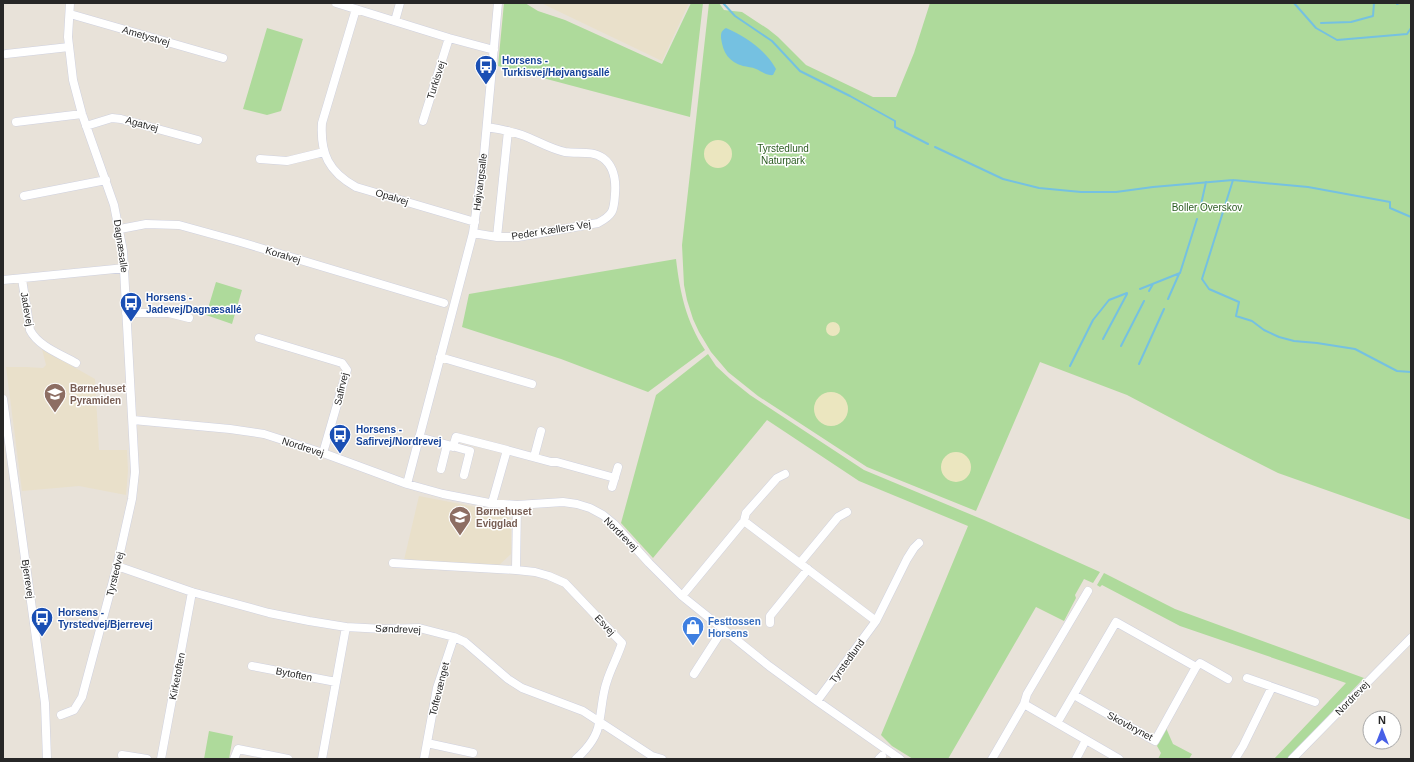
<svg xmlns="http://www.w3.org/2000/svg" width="1414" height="762" viewBox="0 0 1414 762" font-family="Helvetica,sans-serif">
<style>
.education{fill:#e9e0ca}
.green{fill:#aeda9b}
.sand{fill:#ebe6bf}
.water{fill:#75c1e1}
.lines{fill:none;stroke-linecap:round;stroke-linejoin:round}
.stream{stroke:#75c1e1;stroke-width:2}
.minor-casing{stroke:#cfd1df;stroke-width:9}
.minor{stroke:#fff;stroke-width:8}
.labels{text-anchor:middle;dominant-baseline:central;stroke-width:3;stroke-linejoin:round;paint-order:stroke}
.street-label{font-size:10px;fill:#272727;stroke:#fff}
.transit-label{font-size:10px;font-weight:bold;fill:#164399;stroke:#fff;text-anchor:start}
.park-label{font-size:10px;fill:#2a5b20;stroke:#fff}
.education-label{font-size:10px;font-weight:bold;fill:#785e54;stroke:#fff;text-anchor:start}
.shop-label{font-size:10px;font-weight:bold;fill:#366cbe;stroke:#fff;text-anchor:start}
</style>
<rect width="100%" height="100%" fill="#e8e2d9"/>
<!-- education -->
<path class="education" d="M541 3H689L662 61Z
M42 349 95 379 99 450H127L128 471 126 495 79 486 22 491 6 367H26L43 368 46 365Z
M419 496 486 509 502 511 511 520V554L497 567 404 560Z"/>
<!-- green -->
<path class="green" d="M504 3H525L538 11 565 20 662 64 691 3H703L690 117 498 66Z
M709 3H719L724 10 742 12 768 29 778 37 806 65 873 97H896L914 53 930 3H1411V520L1278 473 1209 438 1127 395 1040 362 976 511 867 467 758 396 728 372 711 352 699 332 693 319 687 300 684 285 682 245Z
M267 28 303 39 281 111 267 115 243 109Z
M676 259C680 293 686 321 705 350L648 392 561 359 462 327 469 294Z
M216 282 242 290 232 324 206 315Z
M708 354 716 366 730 379 750 395 864 470 984 520 1100 572 1093 583 1084 579 1075 595 1076 598 1064 621 1036 607 948 759H913L892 746 881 735 968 526 859 481 767 420 653 558 621 523 656 395Z
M1104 573 1175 609 1364 678 1288 759H1274L1346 683 1180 626 1102 585 1100 587 1097 585Z
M1166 728 1173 744 1192 754 1189 759H1158L1161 753 1157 746Z
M209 731 233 736 229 759H204Z"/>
<!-- sand -->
<path class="sand" d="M704 154a14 14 0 1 1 28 0a14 14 0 1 1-28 0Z
M826 329a7 7 0 1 1 14 0a7 7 0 1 1-14 0Z
M814 409a17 17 0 1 1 34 0a17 17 0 1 1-34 0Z
M941 467a15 15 0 1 1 30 0a15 15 0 1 1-30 0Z"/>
<!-- water -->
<path class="water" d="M726 28C745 36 766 50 776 69L773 75C767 76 761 71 756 69 752 67 747 67 743 66 729 62 723 53 721 38 721 33 721 31 726 28Z"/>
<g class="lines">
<!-- stream -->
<path class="stream" d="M723 3 735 16 772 41 800 71 850 96 895 121V127L928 144
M1294 3 1316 28 1337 40 1407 34 1411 28
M1397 4 1399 3
M1321 23 1351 22 1373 16 1374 3
M935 147 1003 179 1039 188 1081 192H1116L1153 187 1233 180 1308 187 1390 202V208L1411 217
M1233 180 1202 279 1209 289 1239 302 1236 316 1252 321 1264 330 1279 337 1294 341 1317 343 1355 349 1397 371 1411 372
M1200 209 1206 182
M1140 289 1180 273 1197 219
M1149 291 1153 284
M1168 299 1179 274
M1103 339 1127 294
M1121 346 1144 301
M1139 364 1164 309
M1070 366 1093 320 1109 300 1127 293"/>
<!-- minor casing -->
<g class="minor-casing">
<path id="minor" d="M336 3 449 38 494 50
M356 9 322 123C320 154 329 172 356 187L475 222
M70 14 223 58
M395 21 400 3
M6 54 69 47
M423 121 449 38
M16 122 82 114
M86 126 112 118 121 119 198 140
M260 159 287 161 324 152
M24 196 106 180
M120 229 146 224 179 225 237 241 444 303
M473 233 497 237H518L598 223C613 215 614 211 615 194 616 182 615 167 603 158 592 150 578 154 565 152 550 149 536 140 522 135 511 131 499 129 487 127
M497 237 508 131
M22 279 30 330C38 346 60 354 76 363
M3 280 125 268
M126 313H169L189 318
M259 338 342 363 347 370 323 453
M440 357 532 384
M3 399 45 703 47 759
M133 420 230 429 264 434 323 453 407 484 443 494 489 503 517 505 563 502 577 504 590 508 603 515 614 524 649 563 682 596 769 666 817 701 900 759
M419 437 470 451 464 475
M453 447 456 437 507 450 492 503
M507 450 551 462H557L615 478
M534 457 541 431
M441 469 447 445
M407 484 473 233 484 155 498 3
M612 487 618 467
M744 521 746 513 777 478 785 474
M393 563 516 570 535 572 549 576 565 583 622 643C618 656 611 668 607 681 602 695 602 709 599 723 597 737 586 750 576 759
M800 563 838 517 847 512
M117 566 192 592 269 613 309 621 346 627 384 629 419 628 454 637 465 642 508 679 522 688 583 711 652 756 662 759
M516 570 517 505
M682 596 744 521 876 621 817 701
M876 621 907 559 914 548 919 543
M770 623V616L808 569
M252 666 336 682
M694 674 723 629
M1247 678 1315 702
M1074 695 1155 741 1196 667
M1024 704 1119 759
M61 715 74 710 82 697 117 566 132 499 135 472 123 251 114 205 82 114 73 80 68 37 70 3
M1057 723 1116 622 1196 667 1200 663 1228 679
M427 743 473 753
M122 755 147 759
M161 759 192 592
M234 759 238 749 288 759
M322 759 346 627
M424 759 437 688 454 637
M879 759 882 756
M992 759 1024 704 1027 694 1088 591
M1076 759 1086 740
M1235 759 1243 746 1272 687
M1292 759 1411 638"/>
</g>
<!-- minor -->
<use href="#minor" class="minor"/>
</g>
<!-- icons -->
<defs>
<g id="bus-pin" transform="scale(1.15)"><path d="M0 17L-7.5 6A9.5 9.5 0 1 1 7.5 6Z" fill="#1a4fb4" stroke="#fff"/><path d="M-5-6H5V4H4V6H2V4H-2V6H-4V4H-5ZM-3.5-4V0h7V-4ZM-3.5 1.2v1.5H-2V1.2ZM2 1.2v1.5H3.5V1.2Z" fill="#fff"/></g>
<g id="school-pin" transform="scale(1.15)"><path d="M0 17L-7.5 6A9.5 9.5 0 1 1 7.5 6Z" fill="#8d6e63" stroke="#fff"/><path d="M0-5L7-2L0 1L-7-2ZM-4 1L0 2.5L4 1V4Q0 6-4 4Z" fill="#fff"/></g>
<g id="shop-pin" transform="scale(1.15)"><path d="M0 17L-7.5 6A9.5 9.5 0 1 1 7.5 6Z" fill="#3f7fe0" stroke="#fff"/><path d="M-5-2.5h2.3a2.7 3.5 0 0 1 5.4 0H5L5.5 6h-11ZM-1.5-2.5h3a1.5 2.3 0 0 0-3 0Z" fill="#fff"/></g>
</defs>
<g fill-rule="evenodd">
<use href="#bus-pin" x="486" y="66"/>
<use href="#bus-pin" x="131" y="303"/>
<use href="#school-pin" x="55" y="394"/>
<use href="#bus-pin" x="340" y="435"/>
<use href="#school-pin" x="460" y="517"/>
<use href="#bus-pin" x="42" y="618"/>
<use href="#shop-pin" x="693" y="627"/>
</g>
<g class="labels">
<!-- street labels -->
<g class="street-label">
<text transform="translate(146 36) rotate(16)">Ametystvej</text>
<text transform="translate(436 80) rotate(-72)">Turkisvej</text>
<text transform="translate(142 124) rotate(15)">Agatvej</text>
<text transform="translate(480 182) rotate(-83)">Højvangsalle</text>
<text transform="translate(392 197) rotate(17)">Opalvej</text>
<text transform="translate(551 230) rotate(-9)">Peder Kællers Vej</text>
<text transform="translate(121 246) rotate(82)">Dagnæsalle</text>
<text transform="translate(283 255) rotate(17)">Koralvej</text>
<text transform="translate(27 309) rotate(80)">Jadevej</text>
<text transform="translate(341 389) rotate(-77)">Safirvej</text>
<text transform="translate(303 447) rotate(18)">Nordrevej</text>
<text transform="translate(621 534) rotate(45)">Nordrevej</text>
<text transform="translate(115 574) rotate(-76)">Tyrstedvej</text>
<text transform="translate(28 579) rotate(82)">Bjerrevej</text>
<text transform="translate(605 625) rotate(47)">Esvej</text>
<text transform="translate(398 629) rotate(2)">Søndrevej</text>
<text transform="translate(847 661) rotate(-54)">Tyrstedlund</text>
<text transform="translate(294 674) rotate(11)">Bytoften</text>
<text transform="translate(177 676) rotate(-79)">Kirketoften</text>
<text transform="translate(439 689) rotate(-76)">Toftevænget</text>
<text transform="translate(1352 698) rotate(-46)">Nordrevej</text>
<text transform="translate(1130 726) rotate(28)">Skovbrynet</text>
</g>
<!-- transit labels -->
<g class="transit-label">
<text x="502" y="60">Horsens -<tspan x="502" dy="12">Turkisvej/Højvangsallé</tspan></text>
<text x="146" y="297">Horsens -<tspan x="146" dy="12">Jadevej/Dagnæsallé</tspan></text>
<text x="356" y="429">Horsens -<tspan x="356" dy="12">Safirvej/Nordrevej</tspan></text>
<text x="58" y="612">Horsens -<tspan x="58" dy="12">Tyrstedvej/Bjerrevej</tspan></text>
</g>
<!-- park labels -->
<g class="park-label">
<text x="783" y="148">Tyrstedlund<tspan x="783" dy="12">Naturpark</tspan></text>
<text x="1207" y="207">Boller Overskov</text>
</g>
<!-- education labels -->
<g class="education-label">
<text x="70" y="388">Børnehuset<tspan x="70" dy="12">Pyramiden</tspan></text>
<text x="476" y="511">Børnehuset<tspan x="476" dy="12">Evigglad</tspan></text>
</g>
<!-- shop labels -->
<g class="shop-label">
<text x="708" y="621">Festtossen<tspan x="708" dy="12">Horsens</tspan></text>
</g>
</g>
<!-- border -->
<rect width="1414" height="762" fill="none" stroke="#272727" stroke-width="8"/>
<!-- north arrow -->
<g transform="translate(1382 730)"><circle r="19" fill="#ffffff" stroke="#a9a9a9"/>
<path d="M0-3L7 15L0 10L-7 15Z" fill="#4860e7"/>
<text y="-6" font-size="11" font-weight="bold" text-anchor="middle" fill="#272727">N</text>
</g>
</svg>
